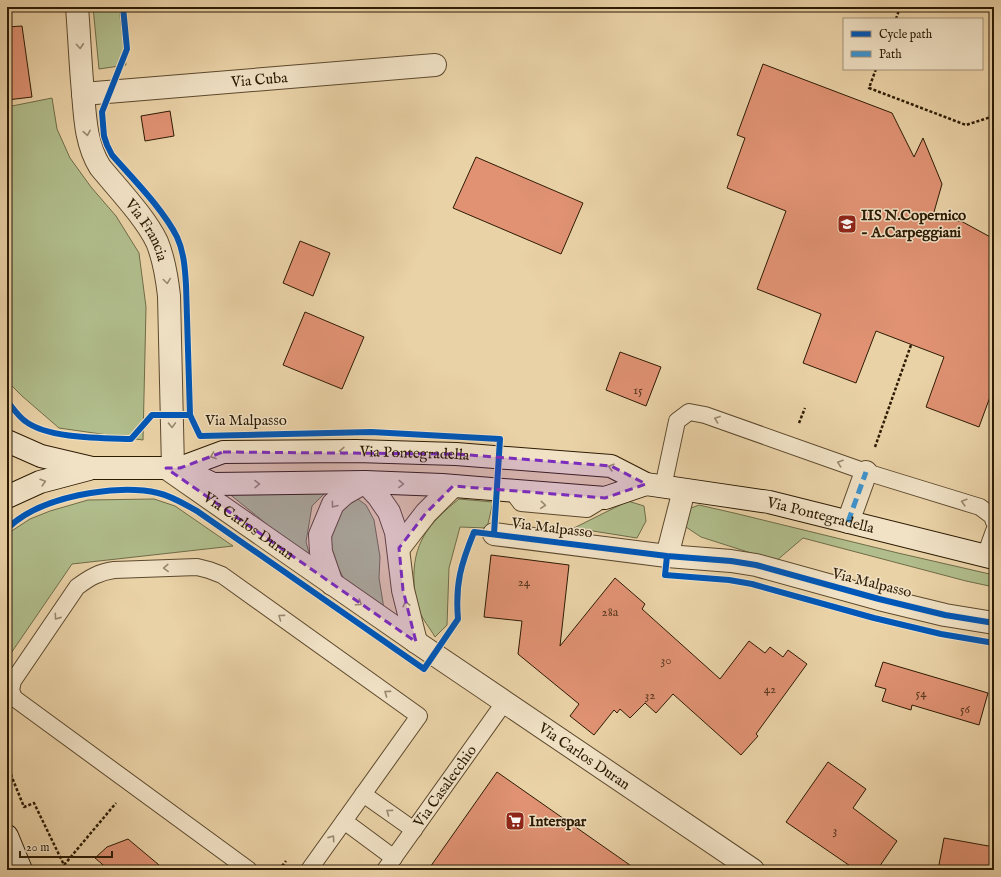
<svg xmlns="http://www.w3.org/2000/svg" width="1001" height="877" viewBox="0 0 1001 877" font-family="'IM FELL English',serif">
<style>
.green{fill:#b1bd8c;stroke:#6f6c48}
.building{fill:#e09273;stroke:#2d1b04}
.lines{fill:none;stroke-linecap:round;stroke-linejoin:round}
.lane-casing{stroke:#5c492d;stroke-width:18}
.street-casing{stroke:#5c492d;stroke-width:24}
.secondary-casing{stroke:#2d1b04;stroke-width:24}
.path{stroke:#2d1b04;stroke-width:2.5;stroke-dasharray:3 2;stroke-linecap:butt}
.lane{stroke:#f1e2c6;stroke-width:16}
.street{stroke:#f1e2c6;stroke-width:22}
.secondary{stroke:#f1e2c6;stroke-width:22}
.quiet{stroke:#3c94d1;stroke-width:5;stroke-dasharray:10 5;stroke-linecap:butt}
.cycleway-casing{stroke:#f1e2c6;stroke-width:8}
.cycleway{stroke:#0057b8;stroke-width:6}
.oneway{stroke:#99886f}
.marked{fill:#7b2cbf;fill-opacity:0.2;stroke:#7b2cbf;stroke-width:3;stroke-dasharray:8 5;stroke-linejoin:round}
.labels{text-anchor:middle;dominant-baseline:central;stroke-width:3;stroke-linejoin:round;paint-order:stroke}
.number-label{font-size:13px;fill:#5a3920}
.street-label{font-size:15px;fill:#2d1b04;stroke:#f1e2c6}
.poi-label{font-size:15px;font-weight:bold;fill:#2d1b04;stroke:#f1e2c6;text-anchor:start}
</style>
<rect width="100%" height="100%" fill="#ead2a7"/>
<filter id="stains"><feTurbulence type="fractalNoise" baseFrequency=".005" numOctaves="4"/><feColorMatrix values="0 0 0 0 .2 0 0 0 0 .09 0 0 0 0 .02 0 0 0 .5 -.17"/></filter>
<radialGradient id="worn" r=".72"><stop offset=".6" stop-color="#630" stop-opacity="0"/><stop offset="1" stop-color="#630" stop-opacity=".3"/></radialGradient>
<!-- green -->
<path class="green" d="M93 7H119L126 65 99 69Z
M52 98 57 129 70 158 91 187 116 216 139 253 146 307 143 440 59 428 22 396 7 381V107Z
M227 492 325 493 312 506 306 542 311 560Z
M351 494 366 505 374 520 380 557 379 578 384 609 344 579 333 558 329 538 334 511Z
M154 499 175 506 233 546 72 564 7 659V534L30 519 50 511 88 500Z
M459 499 493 502 487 528 460 527 449 568 447 625 435 637C430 628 422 619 419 610 415 602 415 592 414 583 412 543 429 523 459 499Z
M628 501 644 506 646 521 637 538 574 528Z
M699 505 734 513 898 553 994 575V587L966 581 803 538 776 561 701 537 686 527 684 522 687 512 691 508Z"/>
<!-- building -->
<path class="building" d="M22 26 32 97 7 100V27Z
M763 64 892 113 914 157 923 138 942 184 932 219 961 221 994 239V386L979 427 926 407 944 357 876 331 856 383 803 363 821 314 757 289 786 211 727 188 745 138 737 135Z
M170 111 174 136 145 141 141 116Z
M476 157 583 203 561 254 453 208Z
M300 241 330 253 313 296 283 283Z
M305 312 364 337 342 389 283 365Z
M620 352 661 367 646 406 606 390Z
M491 555 569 565 560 646 615 578 645 604 642 609 720 679 749 641 765 653 770 647 783 657 788 650 807 664 756 734 758 736 741 755 673 694 656 713 645 703 630 718 620 709 617 713 614 710 594 735 570 716 579 704 518 654 522 621 484 617Z
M883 662 988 693 979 725 912 705 911 710 882 701 886 689 875 686Z
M828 762 866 789 853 808 897 841 877 870H856L786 822Z
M497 772 637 870H428Z
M944 838 994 847V870H938Z
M128 839 165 870H109L95 858 107 847Z"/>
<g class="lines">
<!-- lane casing -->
<g class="lane-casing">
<g id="lane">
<path d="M663 487 677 421 689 412 705 415 866 472 980 507 992 516 994 522"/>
<path d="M511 490 521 503 587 509 605 498"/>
<path d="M985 556 994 531"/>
<path d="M363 794 414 830"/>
<path d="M344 821 394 858"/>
<path d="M249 870 14 698 11 690 13 681 77 587C89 578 99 572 114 570L197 567 209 570 222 575 419 716 309 870"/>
<path id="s1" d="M385 870 504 703"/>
</g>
</g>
<!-- street casing -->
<g class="street-casing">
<g id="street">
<path id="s2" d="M77 7C79 32 80 56 82 81 85 111 84 141 100 167 118 189 145 217 157 242 164 259 167 278 169 296L173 468"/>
<path id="s3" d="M83 94 435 65"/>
<path id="s4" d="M166 468 416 642 753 870"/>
<path d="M848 522 866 472"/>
<path d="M494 534 667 556 731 561 756 565 879 599 945 615 994 623"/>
<path d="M399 548 426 513 453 486"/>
<path d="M667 556 684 490"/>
<path d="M332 584 321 552 320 535 333 504 344 494 365 482 378 496 389 512 396 532 403 590 416 642"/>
</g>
</g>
<!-- secondary casing -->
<g class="secondary-casing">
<g id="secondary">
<path id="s5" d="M7 441 41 456 92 468H180L223 452 356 451 456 454 611 466 646 484 769 502 994 558"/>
<path d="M180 468 213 484 365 482 442 485 605 498 646 484"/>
<path d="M7 497 40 482 89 469"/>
<path d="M7 836 21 870"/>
</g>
</g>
<!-- path -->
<path class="path" d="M896 19 900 7
M876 69 869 88 966 125 994 116
M799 423 805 408
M875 447 911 345
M7 765 24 807 34 803 64 865 116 803
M279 870 286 861"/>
<!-- lane -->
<use href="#lane" class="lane"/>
<!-- street -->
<use href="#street" class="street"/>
<!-- secondary -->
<use href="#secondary" class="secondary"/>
<!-- quiet -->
<path class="quiet" d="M848 522 866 472"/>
<!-- cycleway casing -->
<g class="cycleway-casing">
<path id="cycleway" d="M123 7 127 49 102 112 104 136 107 145 112 155C133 179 163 209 177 237 184 252 185 269 186 285L190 415 200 436 371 432 500 439 494 534
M7 401C13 408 18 416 25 421 48 439 102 438 131 439L152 415H190
M7 529C38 497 116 483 158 493 172 496 184 504 197 511L424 669 458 619C455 584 461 564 474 532L667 556 731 561 756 565 879 599 945 615 994 623
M667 556 665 575 729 580 752 584 874 618 941 634 994 643"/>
</g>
<!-- cycleway -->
<use href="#cycleway" class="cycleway"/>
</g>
<!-- one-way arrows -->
<defs><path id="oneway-chevron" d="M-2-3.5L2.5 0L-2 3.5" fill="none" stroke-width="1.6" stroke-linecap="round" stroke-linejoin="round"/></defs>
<g class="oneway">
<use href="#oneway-chevron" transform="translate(80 46) rotate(86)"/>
<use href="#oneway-chevron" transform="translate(87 133) rotate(80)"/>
<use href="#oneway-chevron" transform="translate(167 281) rotate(82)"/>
<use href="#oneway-chevron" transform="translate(717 419) rotate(-160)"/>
<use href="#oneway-chevron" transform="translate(172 425) rotate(88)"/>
<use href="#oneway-chevron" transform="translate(342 451) rotate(179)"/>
<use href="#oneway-chevron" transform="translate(213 456) rotate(160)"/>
<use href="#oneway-chevron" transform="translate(840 463) rotate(-161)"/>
<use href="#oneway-chevron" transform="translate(611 467) rotate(-164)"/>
<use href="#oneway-chevron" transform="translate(43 482) rotate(-17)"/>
<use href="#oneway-chevron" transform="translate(257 484) rotate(-1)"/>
<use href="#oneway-chevron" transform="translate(401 484) rotate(2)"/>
<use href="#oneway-chevron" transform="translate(964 502) rotate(-163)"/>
<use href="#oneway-chevron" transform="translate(334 505) rotate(127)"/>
<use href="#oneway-chevron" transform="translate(543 505) rotate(5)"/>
<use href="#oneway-chevron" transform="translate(166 568) rotate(178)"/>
<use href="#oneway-chevron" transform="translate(359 603) rotate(35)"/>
<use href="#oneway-chevron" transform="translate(406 604) rotate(-104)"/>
<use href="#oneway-chevron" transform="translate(57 617) rotate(125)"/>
<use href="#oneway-chevron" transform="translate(281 617) rotate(-144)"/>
<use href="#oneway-chevron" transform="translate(387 693) rotate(-144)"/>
<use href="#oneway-chevron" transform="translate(389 812) rotate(-144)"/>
<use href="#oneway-chevron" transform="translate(332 838) rotate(-55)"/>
</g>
<!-- marked area -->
<path class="marked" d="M223 452 456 454 611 466 646 484 605 498 453 486 426 513 399 548 403 590 416 642 166 468H180Z"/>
<!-- icons -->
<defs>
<g id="school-square" transform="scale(1)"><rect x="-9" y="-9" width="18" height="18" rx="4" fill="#8f2418" stroke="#f1e2c6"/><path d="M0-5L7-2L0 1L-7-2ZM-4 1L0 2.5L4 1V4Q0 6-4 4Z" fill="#fff"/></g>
<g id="supermarket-square" transform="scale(1)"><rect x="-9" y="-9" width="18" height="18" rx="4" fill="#8f2418" stroke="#f1e2c6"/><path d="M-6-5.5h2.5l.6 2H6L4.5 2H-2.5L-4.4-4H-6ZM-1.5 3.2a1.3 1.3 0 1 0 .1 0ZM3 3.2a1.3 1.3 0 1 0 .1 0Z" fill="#fff"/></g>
</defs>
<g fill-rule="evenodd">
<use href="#school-square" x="847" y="224"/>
<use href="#supermarket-square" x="515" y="821"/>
</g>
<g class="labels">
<!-- number labels -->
<g class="number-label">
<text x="638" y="390">15</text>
<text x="524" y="582">24</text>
<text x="610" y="612">28a</text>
<text x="666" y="660">30</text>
<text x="770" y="689">42</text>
<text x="921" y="693">54</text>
<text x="650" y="695">32</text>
<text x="965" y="709">56</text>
<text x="835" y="830">3</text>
</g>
<!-- street labels -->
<g class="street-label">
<text stroke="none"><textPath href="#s3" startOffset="177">Via Cuba</textPath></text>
<text stroke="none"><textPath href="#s2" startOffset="242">Via Francia</textPath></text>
<text x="246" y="420">Via Malpasso</text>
<text stroke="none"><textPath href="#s5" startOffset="415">Via Pontegradella</textPath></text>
<text stroke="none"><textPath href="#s5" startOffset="829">Via Pontegradella</textPath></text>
<text stroke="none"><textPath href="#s4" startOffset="101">Via Carlos Duran</textPath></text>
<text transform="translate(552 528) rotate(7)">Via Malpasso</text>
<text transform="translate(872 583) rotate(14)">Via Malpasso</text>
<text stroke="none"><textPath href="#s4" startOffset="508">Via Carlos Duran</textPath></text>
<text stroke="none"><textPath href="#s1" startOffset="103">Via Casalecchio</textPath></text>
</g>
<!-- poi labels -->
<g class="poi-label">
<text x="861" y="215">IIS N.Copernico<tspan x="861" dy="17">- A.Carpeggiani</tspan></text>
<text x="529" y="821">Interspar</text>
</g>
</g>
<!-- margin -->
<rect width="1001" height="877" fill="none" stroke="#ead2a7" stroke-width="24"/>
<rect x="8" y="8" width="985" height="861" fill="none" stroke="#2d1b04" stroke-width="2"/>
<rect x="12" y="12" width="977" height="853" fill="none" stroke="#2d1b04"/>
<!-- legend -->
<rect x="843" y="18" width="140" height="52" fill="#f1e2c6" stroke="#a39278"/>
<rect x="851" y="31" width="20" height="6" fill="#0057b8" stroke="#a39278"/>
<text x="879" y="38" font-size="12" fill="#2d1b04">Cycle path</text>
<rect x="851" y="51" width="20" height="6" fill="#3c94d1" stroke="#a39278"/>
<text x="879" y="58" font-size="12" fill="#2d1b04">Path</text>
<!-- scale -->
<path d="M20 851v6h92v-6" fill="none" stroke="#2d1b04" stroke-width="2"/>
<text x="26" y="851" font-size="12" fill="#2d1b04" stroke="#f1e2c6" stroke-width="3" paint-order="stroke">20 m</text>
<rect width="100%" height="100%" filter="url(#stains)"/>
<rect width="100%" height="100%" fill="url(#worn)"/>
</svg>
